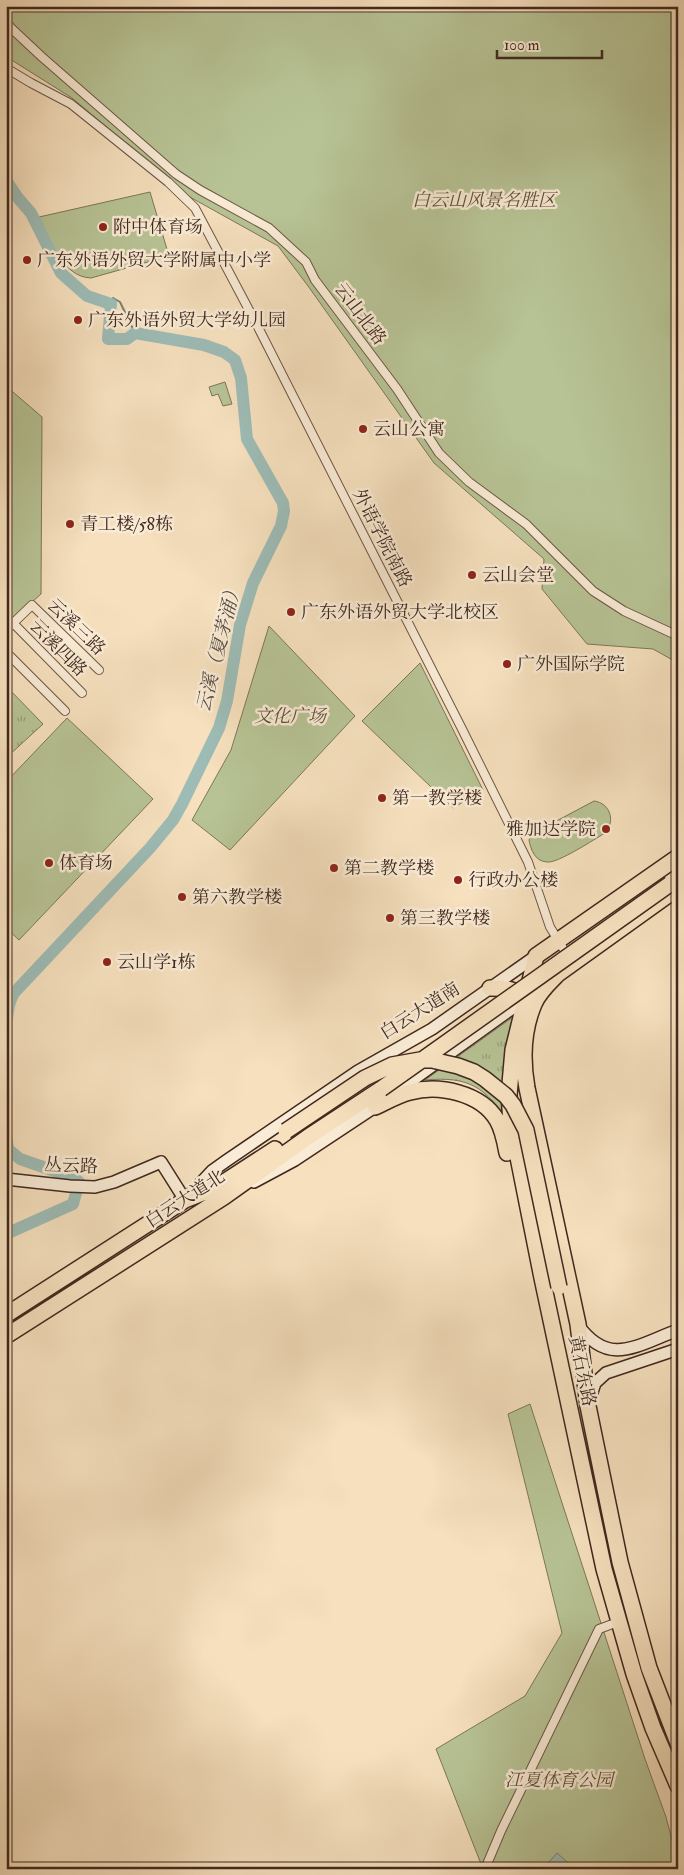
<svg xmlns="http://www.w3.org/2000/svg" width="684" height="1875" viewBox="0 0 684 1875" font-family="'IM FELL Double Pica','Noto Serif SC',serif">
<style>
.grass{fill:url(#grass-tufts);stroke:#7c765a}
.park{fill:#b7c395;stroke:#7c765a}
.water{fill:#9dbcb6;stroke:#788179}
.lines{fill:none;stroke-linecap:round;stroke-linejoin:round}
.stream{stroke:#788179;stroke-width:2}
.river{stroke:#9dbcb6;stroke-width:12}
.street-casing{stroke:#6e5646;stroke-width:10}
.secondary-casing{stroke:#40281e;stroke-width:14}
.highway-casing{stroke:#40281e;stroke-width:18}
.street{stroke:#f9ebd5;stroke-width:8}
.secondary{stroke:#f9ebd5;stroke-width:11}
.highway{stroke:#f6e0be;stroke-width:15}
.highway-bridge-casing{stroke:#40281e;stroke-width:18;stroke-linecap:butt}
.highway-bridge{stroke:#f6e0be;stroke-width:15}
.poi-dot{fill:#8f2418;stroke:#f9ebd5;stroke-width:2}
.labels{text-anchor:middle;dominant-baseline:central;stroke-width:5;stroke-linejoin:round;paint-order:stroke}
.park-label{font-size:18px;font-style:italic;fill:#5e4f3c;stroke:#f9ebd5}
.poi-label{font-size:18px;fill:#40281e;stroke:#f9ebd5;text-anchor:start}
.street-label{font-size:18px;fill:#40281e;stroke:#f9ebd5}
.water-label{font-size:19px;font-style:italic;fill:#574d44;stroke:#f9ebd5}
</style>
<defs>
<pattern id="grass-tufts" width="24" height="20" patternUnits="userSpaceOnUse" patternTransform="scale(1.25)"><rect width="24" height="20" fill="#b7c395"/><path d="M3 7l-1-3M5 7V3M7 7l1-3M15 17l-1-3M17 17v-4M19 17l1-3" fill="none" stroke="#969e79"/></pattern>
</defs>
<rect width="100%" height="100%" fill="#f6e0be"/>
<filter id="stains"><feTurbulence type="fractalNoise" baseFrequency=".004" numOctaves="4"/><feColorMatrix values="0 0 0 0 .2 0 0 0 0 .09 0 0 0 0 .02 0 0 0 .5 -.17"/></filter>
<radialGradient id="worn" r=".72"><stop offset=".6" stop-color="#630" stop-opacity="0"/><stop offset="1" stop-color="#630" stop-opacity=".3"/></radialGradient>
<!-- grass -->
<path class="grass" d="M6 686 43 724 6 758Z
M513 1017 504 1064 503 1085 509 1124C486 1087 469 1076 425 1080Z"/>
<!-- park -->
<path class="park" d="M6 6H678V663L653 649 587 644 542 589 544 559 434 463 308 286 278 246 188 196 72 98 10 59 6 54Z
M150 192 169 256 91 278C62 277 50 239 39 217Z
M225 382 232 404 223 406 218 394 212 396 209 387Z
M6 386 42 417 41 594 6 625Z
M269 626 355 716 230 850 192 820 231 750Z
M420 663 483 790 453 808 362 721Z
M67 718 153 799 19 940 6 928V782Z
M594 801C610 803 616 821 605 833 595 839 558 863 548 862 535 862 531 850 529 840L532 834Z
M530 1404 645 1759 666 1817 678 1863V1869H483L436 1749 525 1696 562 1633 508 1414Z"/>
<!-- water -->
<path class="water" d="M557 1853 575 1869H543Z"/>
<g class="lines">
<!-- stream -->
<path class="stream" d="M111 304 113 298 120 302 135 333"/>
<!-- river -->
<path class="river" d="M6 180 18 198 31 213 61 273 87 296 111 304 108 339H127L135 333 204 345 224 352 235 360 241 378 247 439 283 503 284 511 281 526 253 583 240 625 227 701 219 728 182 804 173 820 150 848 14 993C2 1012 9 1048 6 1071
M6 1135 8 1149 20 1159 75 1178 79 1182 73 1204 6 1234"/>
<!-- street casing -->
<g class="street-casing">
<path id="street" d="M6 21 11 28 42 57 176 174 200 190 269 228 306 262 315 280 397 389 439 453 469 482 526 524 593 591 624 611 678 636
M6 68 31 83 71 104 168 182 195 208 258 327 462 729 528 862 550 927 569 958
M13 623 82 693
M6 630 32 605 99 670
M6 652 65 711
M485 1869 501 1831 599 1629 618 1622"/>
</g>
<!-- secondary casing -->
<g class="secondary-casing">
<path id="secondary" d="M6 1179 70 1186 95 1187 114 1182 161 1162 185 1200 212 1171 226 1161 358 1071 432 1029 536 956
M254 1182 295 1160 375 1107 528 997
M578 1325C609 1368 637 1345 678 1330
M589 1402 595 1383 606 1373 678 1349"/>
</g>
<!-- highway casing -->
<g class="highway-casing">
<path id="highway" d="M678 857 536 956 513 1050 509 1095 511 1122 542 1278 604 1569 634 1674 653 1728 678 1786
M678 888 558 974C549 983 539 992 534 1004 523 1030 522 1060 527 1088L578 1324 588 1406 620 1562 649 1668 678 1743
M490 988C503 988 516 988 524 998
M375 1107C386 1102 398 1095 410 1092 439 1084 481 1093 497 1120 503 1130 505 1142 507 1153
M6 1315 185 1200 215 1188 275 1149
M6 1336 224 1197 308 1137 381 1089"/>
</g>
<!-- street -->
<use href="#street" class="street"/>
<!-- secondary -->
<use href="#secondary" class="secondary"/>
<!-- highway -->
<use href="#highway" class="highway"/>
<!-- highway-bridge casing -->
<g class="highway-bridge-casing">
<path id="highway-bridge" d="M381 1089 670 884
M286 1131 365 1078 392 1065 420 1060H432L458 1066 474 1072 485 1079 506 1096 513 1105 526 1130 559 1287"/>
</g>
<!-- highway-bridge -->
<use href="#highway-bridge" class="highway-bridge"/>
</g>
<!-- markers -->
<g class="poi-dot">
<circle cx="103" cy="227" r="5"/>
<circle cx="27" cy="260" r="5"/>
<circle cx="78" cy="320" r="5"/>
<circle cx="363" cy="429" r="5"/>
<circle cx="70" cy="524" r="5"/>
<circle cx="472" cy="575" r="5"/>
<circle cx="291" cy="612" r="5"/>
<circle cx="507" cy="664" r="5"/>
<circle cx="382" cy="798" r="5"/>
<circle cx="606" cy="829" r="5"/>
<circle cx="49" cy="863" r="5"/>
<circle cx="334" cy="868" r="5"/>
<circle cx="458" cy="880" r="5"/>
<circle cx="182" cy="897" r="5"/>
<circle cx="390" cy="918" r="5"/>
<circle cx="107" cy="962" r="5"/>
</g>
<g class="labels">
<!-- park labels -->
<g class="park-label">
<text x="484" y="200">白云山风景名胜区</text>
<text x="290" y="716">文化广场</text>
<text x="559" y="1780">江夏体育公园</text>
</g>
<!-- poi labels -->
<g class="poi-label">
<text x="113" y="227">附中体育场</text>
<text x="37" y="260">广东外语外贸大学附属中小学</text>
<text x="88" y="320">广东外语外贸大学幼儿园</text>
<text x="373" y="429">云山公寓</text>
<text x="80" y="524">青工楼/58栋</text>
<text x="482" y="575">云山会堂</text>
<text x="301" y="612">广东外语外贸大学北校区</text>
<text x="517" y="664">广外国际学院</text>
<text x="392" y="798">第一教学楼</text>
<text x="596" y="829" text-anchor="end">雅加达学院</text>
<text x="59" y="863">体育场</text>
<text x="344" y="868">第二教学楼</text>
<text x="468" y="880">行政办公楼</text>
<text x="192" y="897">第六教学楼</text>
<text x="400" y="918">第三教学楼</text>
<text x="117" y="962">云山学1栋</text>
</g>
<!-- street labels -->
<g class="street-label">
<text transform="translate(360 314) rotate(53)">云山北路</text>
<text transform="translate(382 538) rotate(63)">外语学院南路</text>
<text transform="translate(76 627) rotate(44)">云溪三路</text>
<text transform="translate(58 648) rotate(45)">云溪四路</text>
<text transform="translate(420 1011) rotate(-32)">白云大道南</text>
<text transform="translate(71 1166) rotate(2)">丛云路</text>
<text transform="translate(185 1199) rotate(-33)">白云大道北</text>
<text transform="translate(582 1371) rotate(78)">黄石东路</text>
</g>
<!-- water labels -->
<g class="water-label">
<text transform="translate(219 647) rotate(-76)">云溪（夏茅涌）</text>
</g>
</g>
<!-- margin -->
<rect width="684" height="1875" fill="none" stroke="#f6e0be" stroke-width="25"/>
<rect x="8" y="8" width="669" height="1860" fill="none" stroke="#40281e" stroke-width="2.5"/>
<rect x="12" y="12" width="659" height="1850" fill="none" stroke="#40281e"/>
<!-- scale -->
<path d="M497 50v8h105v-8" fill="none" stroke="#40281e" stroke-width="2.5"/>
<text x="504" y="50" font-size="15" fill="#40281e" stroke="#f9ebd5" stroke-width="4" paint-order="stroke">100 m</text>
<rect width="100%" height="100%" filter="url(#stains)"/>
<rect width="100%" height="100%" fill="url(#worn)"/>
</svg>
